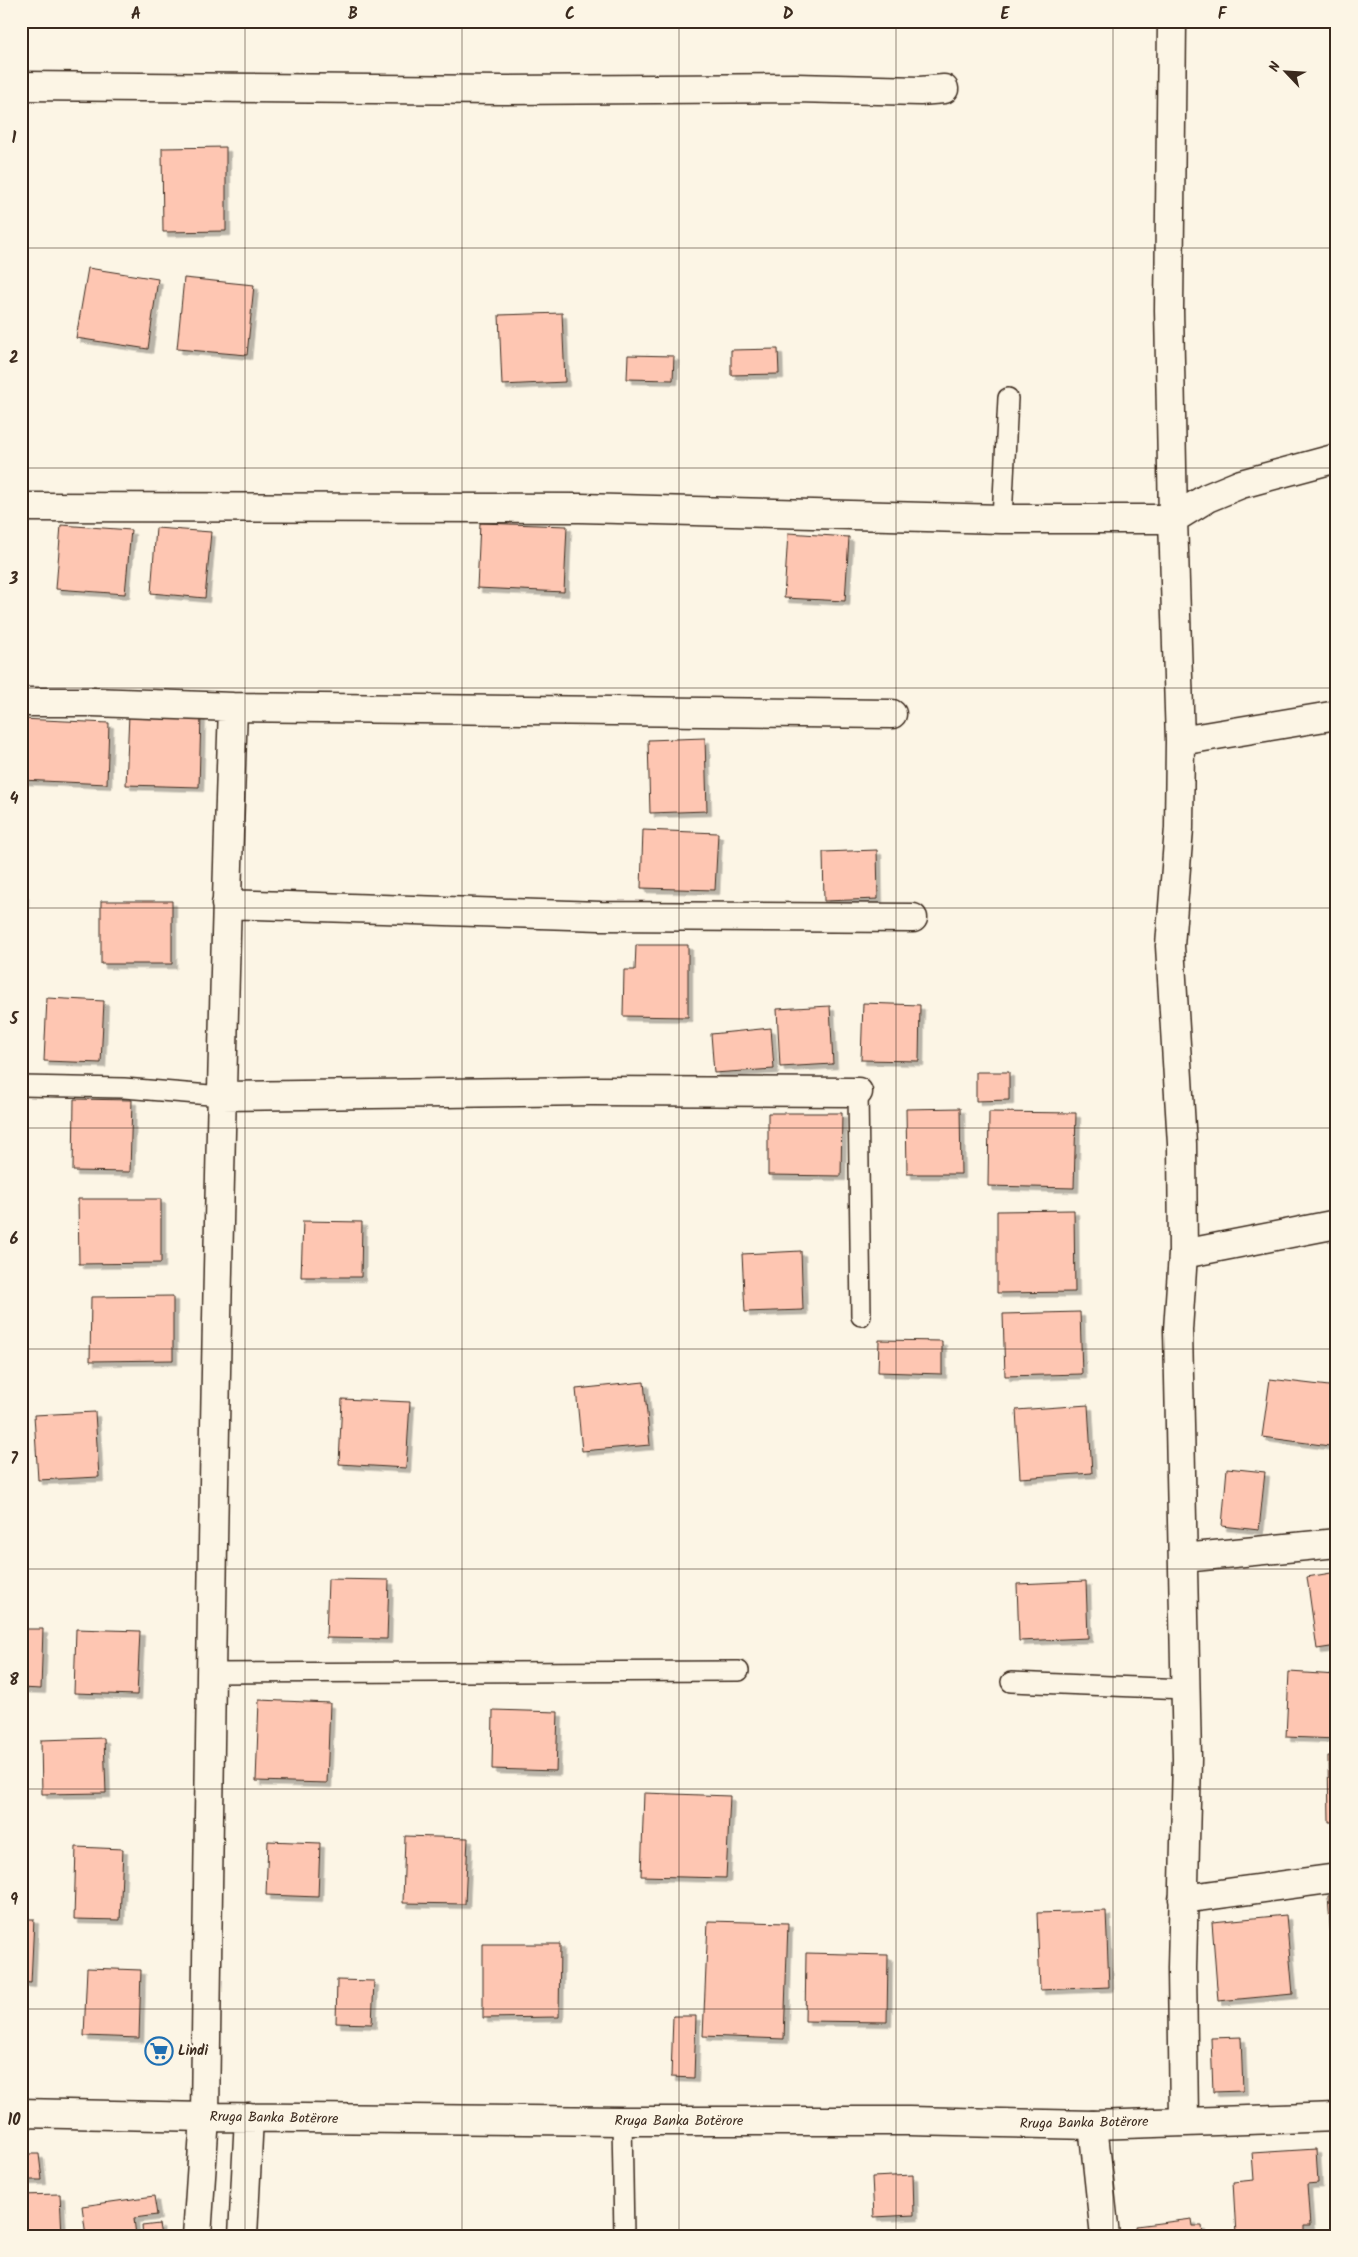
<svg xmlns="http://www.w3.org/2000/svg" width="1358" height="2257" viewBox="0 0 1358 2257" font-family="Kalam,sans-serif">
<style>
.building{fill:#fec6b2;stroke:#3b2a1e;filter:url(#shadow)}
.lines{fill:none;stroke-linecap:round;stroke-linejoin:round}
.lane-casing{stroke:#3b2a1e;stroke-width:22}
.street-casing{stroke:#3b2a1e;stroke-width:31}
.secondary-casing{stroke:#3b2a1e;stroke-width:31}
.lane{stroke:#fcf5e5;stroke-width:19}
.street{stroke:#fcf5e5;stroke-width:28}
.secondary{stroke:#fcf5e5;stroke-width:28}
.grid{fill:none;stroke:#3b2a1e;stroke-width:1;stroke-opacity:0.55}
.labels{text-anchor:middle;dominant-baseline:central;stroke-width:4.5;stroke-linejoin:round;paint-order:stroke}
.poi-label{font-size:14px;font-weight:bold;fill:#3b2a1e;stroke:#fcf5e5;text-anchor:start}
.street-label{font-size:14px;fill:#3b2a1e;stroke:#fcf5e5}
.neatline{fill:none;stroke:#3b2a1e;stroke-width:2}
.grid-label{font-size:16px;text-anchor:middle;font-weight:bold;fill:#3b2a1e}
</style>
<defs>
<filter id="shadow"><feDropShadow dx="4.5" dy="4.5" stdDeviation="0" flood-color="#0004"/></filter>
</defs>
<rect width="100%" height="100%" fill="#fcf5e5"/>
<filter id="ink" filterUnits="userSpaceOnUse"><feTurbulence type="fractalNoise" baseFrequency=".02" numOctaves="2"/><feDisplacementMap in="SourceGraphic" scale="10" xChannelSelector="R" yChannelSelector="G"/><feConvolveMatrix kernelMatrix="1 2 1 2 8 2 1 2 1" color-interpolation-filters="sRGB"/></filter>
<g filter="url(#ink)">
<!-- building -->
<path class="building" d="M226 147V231L163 232 162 148Z
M88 268 158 279 148 349 76 338Z
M184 278 254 285 247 355 177 349Z
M562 313 565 382 502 385 499 315Z
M778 349 779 374 731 375V350Z
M628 355 674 356 673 380 627 379Z
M480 523 567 526 564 592 477 588Z
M61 525 131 530 125 594 56 589Z
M156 528 211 532 205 598 151 593Z
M788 533 849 537 845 601 784 598Z
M129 714 201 716 199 787 126 785Z
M21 719 109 723 107 784 21 780Z
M705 738 707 811 650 813 648 740Z
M643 830 718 833 715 890 641 888Z
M877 850 878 899 824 901 823 852Z
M21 894H24L22 952H21Z
M101 901H172V964H101Z
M636 945H688V1017L623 1016 624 970H635Z
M47 998 104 1001 101 1063 44 1061Z
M863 1003 920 1005 919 1061 861 1060Z
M830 1006 833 1064 780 1067 777 1009Z
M771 1028 774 1069 714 1073 711 1034Z
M976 1072H1009V1100L976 1101Z
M74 1099 132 1100 130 1172 73 1171Z
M960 1108 961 1174H907L906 1109Z
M989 1112 1076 1113 1074 1188 988 1186Z
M768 1113H842L841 1176 768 1175Z
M78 1199H161V1263L79 1264Z
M1074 1210 1075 1292 997 1293V1211Z
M303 1221 362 1222 361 1277H301Z
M801 1251 803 1310 745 1312 742 1254Z
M173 1296V1360L90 1361 91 1297Z
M1080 1312 1082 1374 1005 1376 1003 1314Z
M879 1340 942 1341V1374L878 1372Z
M1270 1379 1337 1387V1447L1262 1437Z
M644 1382 650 1445 582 1451 576 1389Z
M342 1399 410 1402 406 1468 339 1464Z
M1088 1405 1092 1473 1020 1478 1016 1410Z
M95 1412 99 1477 38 1480 34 1415Z
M1227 1468 1265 1472 1259 1530 1222 1526Z
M1337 1572V1646L1317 1649 1307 1577Z
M328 1579 389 1580 387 1639 326 1638Z
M1086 1581 1088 1638 1019 1641 1017 1584Z
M21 1629H43L41 1689 21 1688Z
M76 1629 140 1631 137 1695 74 1693Z
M1289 1672 1337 1675V1739L1286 1737Z
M259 1700 330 1703 327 1783 256 1781Z
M493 1710 558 1712 556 1771 492 1769Z
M104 1738 106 1793 42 1794 41 1740Z
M1328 1756H1337V1822H1329Z
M644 1793 730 1796 726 1878 641 1876Z
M405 1836 468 1838 465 1904 403 1903Z
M268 1841 320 1843 318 1897 266 1895Z
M76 1847 123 1849 120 1920 74 1919Z
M1337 1895V1968L1333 1969 1328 1896Z
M1106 1911 1109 1987 1040 1990 1037 1913Z
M1286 1915 1293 1994 1218 2001 1212 1922Z
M21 1919H34L31 1983 21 1982Z
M708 1921 788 1923 784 2039 703 2036Z
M483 1944H560L559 2017 483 2018Z
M806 1953 888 1955 887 2022 805 2021Z
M87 1968 141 1970 139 2038 84 2036Z
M337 1980 374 1981 372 2024 336 2023Z
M673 2016H696L694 2078 671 2077Z
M1241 2037 1243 2091 1213 2092 1211 2038Z
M1316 2149 1318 2183 1307 2184 1310 2226H1304V2236L1236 2235 1233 2182 1254 2180 1252 2153Z
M21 2154H39L42 2180H21Z
M913 2175 914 2215 874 2217 872 2177Z
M60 2194 62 2236H21V2195Z
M154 2196 157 2215 134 2218 136 2236H86L82 2206Z
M1192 2219 1193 2226H1202L1203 2236H1137L1136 2226Z
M159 2224 161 2236H143L142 2226Z"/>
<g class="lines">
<!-- lane casing -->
<g class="lane-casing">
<path id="lane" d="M1002 519 1008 398
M21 1086 124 1088 222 1096
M858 1092 861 1316
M211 1673 739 1671
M1011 1682 1186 1689
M622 2121 624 2236"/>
</g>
<!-- street casing -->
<g class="street-casing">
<path id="street" d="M1172 21 1169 310 1173 519 1180 741 1179 828 1170 946 1182 1144 1183 1254 1178 1330 1187 1759 1182 1968 1184 2120
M21 86 503 90 795 88 920 91 944 89
M21 507 580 508 1002 519H1173L1207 498 1241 484 1337 458
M21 702H93L233 707 892 714
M1180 741 1337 715
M226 904 600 916 913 918
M222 1096 590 1091 858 1092
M1183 1254 1337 1224
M1183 1558 1337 1543
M1183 1899 1337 1878
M205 2117C211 1647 217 1177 233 707
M1093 2125 1105 2236"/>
</g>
<!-- secondary casing -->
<g class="secondary-casing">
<path id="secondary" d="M21 2113 205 2117 622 2121H909L1093 2125 1337 2117
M197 2236 205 2117
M243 2236 249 2117"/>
</g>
<!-- lane -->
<use href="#lane" class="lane"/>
<!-- street -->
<use href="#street" class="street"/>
<!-- secondary -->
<use href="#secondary" class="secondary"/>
</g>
</g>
<!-- grid -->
<path class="grid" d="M245 21V2236M462 21V2236M679 21V2236M896 21V2236M1113 21V2236M21 248H1337M21 468H1337M21 688H1337M21 908H1337M21 1128H1337M21 1349H1337M21 1569H1337M21 1789H1337M21 2009H1337"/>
<!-- icons -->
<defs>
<g id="supermarket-ring" transform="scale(1.4375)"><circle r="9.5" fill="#fcf5e5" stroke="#1f6fb2" stroke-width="1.5"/><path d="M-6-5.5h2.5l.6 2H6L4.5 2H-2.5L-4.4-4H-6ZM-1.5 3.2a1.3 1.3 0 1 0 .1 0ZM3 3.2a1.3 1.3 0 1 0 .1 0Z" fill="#1f6fb2"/></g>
</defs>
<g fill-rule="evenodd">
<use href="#supermarket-ring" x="159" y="2051"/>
</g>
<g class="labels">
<!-- poi labels -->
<g class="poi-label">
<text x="178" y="2051">Lindi</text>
</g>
<!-- street labels -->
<g class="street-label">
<text transform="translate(274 2118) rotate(1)">Rruga Banka Botërore</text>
<text x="679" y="2121">Rruga Banka Botërore</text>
<text transform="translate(1084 2123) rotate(-1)">Rruga Banka Botërore</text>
</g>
</g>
<!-- margin -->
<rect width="1358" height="2257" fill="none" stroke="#fcf5e5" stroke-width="55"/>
<!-- north arrow -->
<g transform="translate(1286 72) rotate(295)" stroke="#fcf5e5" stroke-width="4" paint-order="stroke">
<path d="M0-4L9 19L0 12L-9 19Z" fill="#3b2a1e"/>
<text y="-8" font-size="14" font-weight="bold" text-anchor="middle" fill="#3b2a1e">N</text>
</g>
<rect x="28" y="28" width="1302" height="2202" class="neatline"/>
<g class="grid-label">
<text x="136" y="19">A</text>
<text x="353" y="19">B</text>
<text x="570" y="19">C</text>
<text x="788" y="19">D</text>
<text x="1005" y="19">E</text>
<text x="1222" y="19">F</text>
<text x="14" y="143">1</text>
<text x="14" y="363">2</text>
<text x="14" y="584">3</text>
<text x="14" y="804">4</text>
<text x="14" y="1024">5</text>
<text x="14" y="1244">6</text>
<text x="14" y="1464">7</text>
<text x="14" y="1685">8</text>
<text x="14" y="1905">9</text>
<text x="14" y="2125">10</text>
</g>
</svg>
